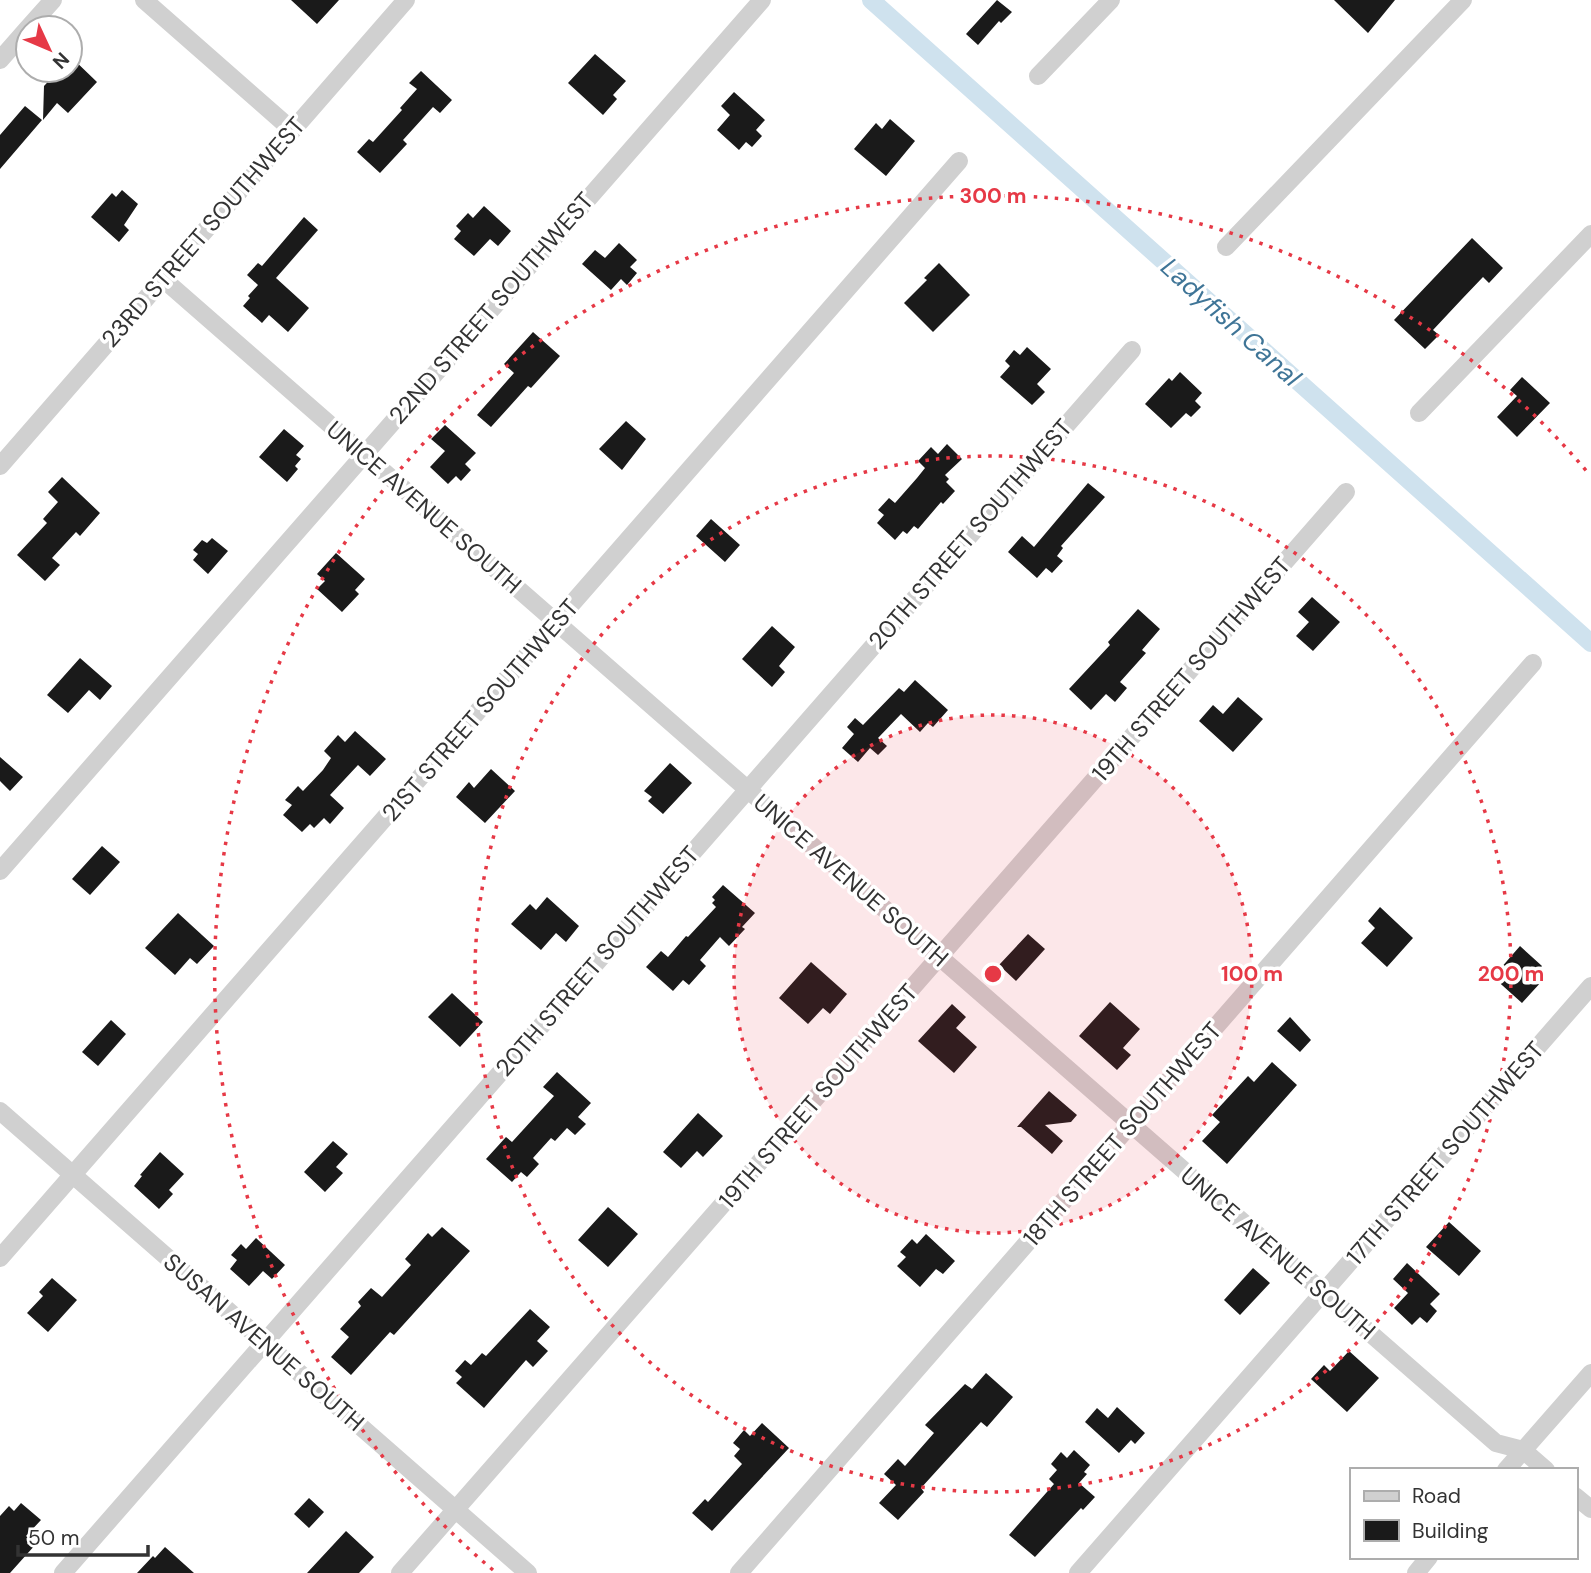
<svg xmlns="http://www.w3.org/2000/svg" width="1591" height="1573" viewBox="0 0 1591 1573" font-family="'DM Sans',sans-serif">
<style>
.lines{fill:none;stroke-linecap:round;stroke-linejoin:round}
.canal{stroke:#cfe2ee;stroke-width:18}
.building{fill:#1a1a1a}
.minor{stroke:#d0d0d0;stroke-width:18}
.ring{fill:none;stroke:#e63946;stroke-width:3.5;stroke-dasharray:3.5 7}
.labels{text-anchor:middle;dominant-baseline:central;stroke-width:7;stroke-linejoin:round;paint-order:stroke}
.street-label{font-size:24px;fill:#333;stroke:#fff}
.water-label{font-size:26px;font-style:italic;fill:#3f7597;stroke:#fff}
.centre{fill:#e63946;stroke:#fff;stroke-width:3.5}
.ring-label{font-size:21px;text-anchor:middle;font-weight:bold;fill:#e63946;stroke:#fff;stroke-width:7;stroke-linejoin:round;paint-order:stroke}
</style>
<rect width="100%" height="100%" fill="#fff"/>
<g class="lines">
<!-- canal -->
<path class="canal" d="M871 0 1591 643"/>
</g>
<!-- building -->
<path class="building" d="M291 0H339L317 24Z
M997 0 1012 12 1001 23 999 21 978 45 966 34Z
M1334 0H1395L1368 33Z
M595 54 626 81 613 95 617 99 603 115 568 83Z
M70 56 97 82 68 113 57 103 43 120 44 86 59 70H70Z
M421 71 452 100 440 113 433 107 403 140 407 144 380 173 357 152 369 139 373 142 402 110 400 108 417 89 409 83Z
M734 92 765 120 756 130 762 136 752 147 746 142 739 150 717 130 730 115 721 106Z
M25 106 42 120 0 169V135Z
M890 119 915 141 886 176 854 149 876 123 882 129Z
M122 190 138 204 124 225 129 230 119 242 91 217 112 193 116 197Z
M484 206 511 231 498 246 490 239 474 256 454 239 461 231 456 226 468 213 473 218Z
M304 217 318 230 276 278 309 308 288 332 269 315 262 323 243 306 250 298 248 296 258 285 247 275 258 263 262 266Z
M1472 238 1503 268 1489 283 1483 277 1462 299 1433 330 1439 335 1425 349 1394 320Z
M619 243 637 260 630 267 637 273 627 285 621 279 611 290 582 264 595 250 605 258Z
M939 263 970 295 933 332 904 303 927 280 924 278Z
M533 332 560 356 531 388 528 386 491 427 477 415 514 373 504 364Z
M1027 347 1051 369 1037 384 1045 392 1032 405 1000 377 1010 366 1005 361 1014 350 1020 355Z
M1180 372 1202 393 1195 401 1201 407 1191 417 1186 413 1171 428 1145 404 1169 378 1172 381Z
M1522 377 1550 403 1517 437 1497 417 1517 396 1510 390Z
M626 421 646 439 622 470 599 449Z
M445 425 476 453 465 464 471 470 461 481 456 476 448 484 430 467 445 451 431 439Z
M284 429 304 446 296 455 301 459 295 466 298 469 287 482 259 457Z
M947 444 962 459 945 475 949 479 946 482 955 491 943 504 941 502 918 529 914 526 907 534 903 531 895 540 877 523 884 515 878 510 889 498 895 503 917 478 925 468 918 461 931 447 938 454Z
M62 477 100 513 80 536 76 532 52 558 60 565 45 581 17 555 47 523 43 519 58 502 48 492Z
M1088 483 1105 497 1061 546 1063 548 1057 556 1063 561 1052 573 1046 568 1037 578 1008 552 1022 536 1034 547Z
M711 519 740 545 725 562 696 536Z
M212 538 228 551 208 574 193 560 198 554 193 550 202 540 207 543Z
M336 553 365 579 355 590 359 594 342 612 317 589 325 581 317 574Z
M1312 597 1340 622 1313 651 1296 636 1309 622 1298 612Z
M1138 609 1160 629 1142 650 1146 653 1120 682 1127 688 1115 702 1106 694 1091 710 1069 689 1110 645 1108 642Z
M772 626 795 647 779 666 785 672 772 687 742 659Z
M80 658 112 686 100 700 89 690 68 713 47 695Z
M915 680 948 710 933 727 928 723 920 732 901 714 878 738 887 746 878 755 870 748 858 762 842 748 854 734 847 727 855 718 863 725 899 688 904 692Z
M1238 697 1263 719 1233 752 1199 721 1213 705 1223 714Z
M355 731 386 759 370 776 358 765 330 795 344 808 330 824 324 818 314 828 310 824 302 832 283 815 292 805 285 800 298 786 303 791 323 770 331 758 324 751 338 735 345 742Z
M0 757 23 777 10 791 0 781Z
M670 763 692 783 663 814 648 801 652 797 644 791Z
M491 769 515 791 485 823 456 797 469 782 474 788Z
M102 846 120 862 90 895 72 879Z
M723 885 755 913 742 927 745 929 729 946 720 937 700 960 706 966 689 985 683 980 673 991 646 967 661 951 668 957 686 936 688 937 716 907 712 903 715 900 712 897Z
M547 897 579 926 566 942 556 933 541 950 511 924 530 904 536 910Z
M1380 907 1413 938 1387 967 1361 943 1375 928 1368 921Z
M178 913 214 946 197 964 190 958 175 975 145 948Z
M1028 934 1045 949 1016 981 999 965Z
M1520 946 1542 966 1535 974 1542 981 1522 1003 1493 977Z
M811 962 847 994 830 1014 823 1008 808 1024 779 998Z
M452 993 483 1022 460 1047 428 1017Z
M1110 1002 1140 1029 1123 1048 1131 1055 1117 1070 1079 1036Z
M952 1004 966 1017 956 1028 977 1047 954 1073 918 1041Z
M1290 1017 1311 1040 1300 1052 1277 1031Z
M111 1020 126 1034 98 1066 82 1052Z
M1272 1062 1297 1085 1227 1164 1202 1141 1220 1122 1212 1115 1248 1076 1254 1082Z
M557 1072 591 1103 578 1117 586 1124 575 1135 567 1128 555 1141 551 1138 533 1158 539 1164 527 1177 521 1172 512 1182 486 1159 506 1137 512 1142 554 1096 543 1087Z
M1049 1091 1077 1115 1071 1122 1045 1125 1063 1141 1052 1154 1021 1127H1017Z
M698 1113 723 1136 703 1157 697 1151 681 1168 663 1152Z
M333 1141 348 1154 336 1167 343 1173 325 1192 304 1172Z
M160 1152 184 1174 169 1190 173 1194 159 1209 134 1186 142 1176 140 1175Z
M608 1207 638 1234 608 1267 578 1240Z
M1449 1222 1481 1251 1459 1276 1426 1247Z
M442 1227 470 1251 394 1335 390 1332 351 1375 331 1357 349 1337 340 1329 361 1306 358 1302 371 1288 382 1297 411 1265 405 1259 428 1233 432 1237Z
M926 1234 955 1261 943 1274 936 1269 920 1287 897 1266 906 1257 900 1252 912 1239 917 1244Z
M256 1238 285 1265 272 1279 263 1271 249 1286 230 1269 237 1260 231 1255 241 1244 246 1249Z
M1407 1263 1440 1294 1430 1304 1437 1311 1427 1323 1420 1317 1412 1325 1394 1308 1408 1293 1393 1279Z
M1253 1268 1270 1283 1240 1315 1224 1300Z
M52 1278 77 1300 48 1332 27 1313 43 1296 39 1292Z
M530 1309 550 1327 537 1341 548 1351 533 1367 526 1360 484 1408 456 1383 462 1377 455 1371 465 1360 471 1365 482 1353 486 1356Z
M1349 1351 1379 1378 1347 1412 1311 1379 1324 1365 1330 1371Z
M986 1373 1013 1397 987 1427 981 1422 921 1488 924 1492 898 1520 879 1503 896 1485 884 1474 898 1459 905 1466 934 1433 925 1425 965 1384 972 1389Z
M1117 1407 1145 1433 1135 1444 1131 1440 1119 1453 1085 1422 1097 1408 1108 1418Z
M762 1423 789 1448 712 1531 692 1513 705 1499 708 1502 742 1464 734 1456 740 1449 733 1443 744 1430 750 1436Z
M1074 1450 1090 1465 1084 1472 1087 1474 1079 1483 1095 1497 1083 1510 1081 1508 1035 1557 1009 1535 1054 1484 1049 1479 1057 1470 1051 1464 1061 1452 1067 1458Z
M309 1498 324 1512 309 1528 294 1514Z
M21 1503 41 1520 26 1536 36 1544 10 1573H0V1516L9 1506 14 1511Z
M346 1531 374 1557 359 1573H307Z
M165 1547 194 1573H137L153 1556 155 1558Z"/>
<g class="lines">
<!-- minor -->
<path class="minor" d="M144 0 292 130
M28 28 53 0
M0 60 28 28
M1038 76 1111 0
M1226 247 1463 0
M162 278 1496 1443 1523 1450 1546 1470
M1419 413 1591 234
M0 466 406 0
M0 871 762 0
M0 1111 528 1573
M0 1258 959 161
M1506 1470 1591 1373
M1575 1496 1591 1509
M63 1573 1132 350
M400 1573 1346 492
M739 1573 1533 663
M1078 1573 1591 986
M1416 1573 1429 1557"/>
</g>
<!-- distance rings -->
<circle cx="993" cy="974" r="259" fill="#e63946" fill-opacity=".12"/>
<g class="ring">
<circle cx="993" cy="974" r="259"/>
<circle cx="993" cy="974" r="518"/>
<path d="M493 1570A778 778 0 1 1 1589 474"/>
</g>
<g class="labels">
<!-- street labels -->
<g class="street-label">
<text transform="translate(203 232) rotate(-49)">23RD STREET SOUTHWEST</text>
<text transform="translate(491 308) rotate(-49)">22ND STREET SOUTHWEST</text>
<text transform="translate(424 507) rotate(41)">UNICE AVENUE SOUTH</text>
<text transform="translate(970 534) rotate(-49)">20TH STREET SOUTHWEST</text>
<text transform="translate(1191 669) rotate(-49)">19TH STREET SOUTHWEST</text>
<text transform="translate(480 710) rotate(-49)">21ST STREET SOUTHWEST</text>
<text transform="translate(851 880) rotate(41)">UNICE AVENUE SOUTH</text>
<text transform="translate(597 961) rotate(-49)">20TH STREET SOUTHWEST</text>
<text transform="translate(818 1096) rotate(-49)">19TH STREET SOUTHWEST</text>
<text transform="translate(1122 1134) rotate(-49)">18TH STREET SOUTHWEST</text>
<text transform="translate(1445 1153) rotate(-49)">17TH STREET SOUTHWEST</text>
<text transform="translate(1278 1253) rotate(41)">UNICE AVENUE SOUTH</text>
<text transform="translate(264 1342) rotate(41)">SUSAN AVENUE SOUTH</text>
</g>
<!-- water labels -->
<g class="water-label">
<text transform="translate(1231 322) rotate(42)">Ladyfish Canal</text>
</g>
</g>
<circle cx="993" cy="974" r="10" class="centre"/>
<g class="ring-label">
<text x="993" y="203">300 m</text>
<text x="1252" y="981">100 m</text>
<text x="1511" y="981">200 m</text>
</g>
<!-- legend -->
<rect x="1350" y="1468" width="228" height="91" fill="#ffffff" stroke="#adadad" stroke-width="2"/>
<rect x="1364" y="1491" width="35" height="10" fill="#d0d0d0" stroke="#adadad" stroke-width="2"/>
<text x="1412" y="1503" font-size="21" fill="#333333">Road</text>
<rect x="1364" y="1520" width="35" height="21" fill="#1a1a1a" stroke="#adadad" stroke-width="2"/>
<text x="1412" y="1538" font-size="21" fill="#333333">Building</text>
<!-- north arrow -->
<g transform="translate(49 49) rotate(134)"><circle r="33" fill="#ffffff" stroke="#adadad" stroke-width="2"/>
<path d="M0-5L12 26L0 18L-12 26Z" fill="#e63946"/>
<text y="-10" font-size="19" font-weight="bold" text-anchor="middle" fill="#333333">N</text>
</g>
<!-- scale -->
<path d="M18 1545v10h130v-10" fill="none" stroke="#333333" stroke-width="3.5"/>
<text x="28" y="1545" font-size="21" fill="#333333" stroke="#ffffff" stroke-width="5" paint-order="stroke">50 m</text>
</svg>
